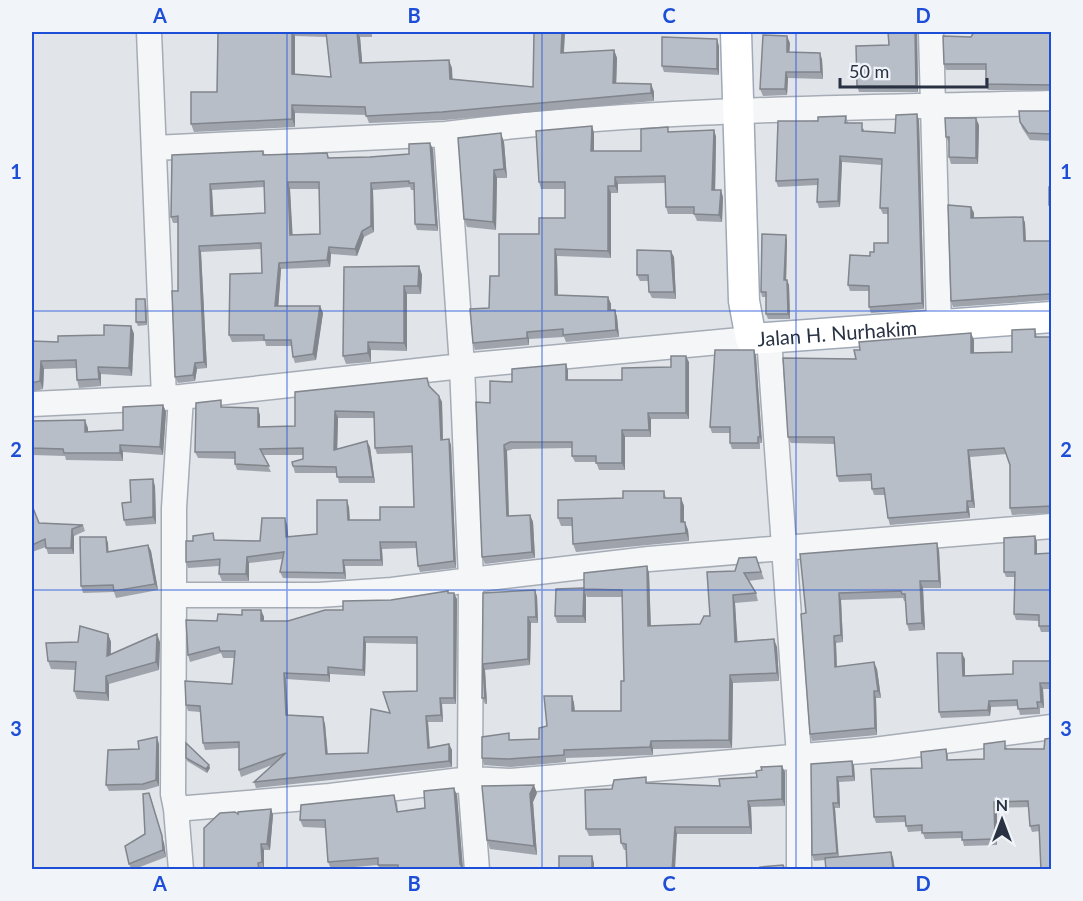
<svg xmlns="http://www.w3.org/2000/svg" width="1083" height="901" viewBox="0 0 1083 901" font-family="Lato,sans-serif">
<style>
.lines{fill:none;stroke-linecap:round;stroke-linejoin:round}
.minor-casing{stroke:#a6acb5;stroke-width:27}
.major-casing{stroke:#9fa9b7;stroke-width:33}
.minor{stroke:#f4f6f8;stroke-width:24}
.major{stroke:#fff;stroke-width:30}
.wall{fill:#9ea3ac;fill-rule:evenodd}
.shaded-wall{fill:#81858c}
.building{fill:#b8bec8;stroke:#81858c;stroke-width:1.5;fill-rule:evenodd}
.grid{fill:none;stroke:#1d4ed8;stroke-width:1.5;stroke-opacity:0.55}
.labels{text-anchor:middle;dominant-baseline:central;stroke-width:5;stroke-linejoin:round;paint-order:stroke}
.street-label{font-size:20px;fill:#283243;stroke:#f1f4f8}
.neatline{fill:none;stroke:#1d4ed8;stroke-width:2}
.grid-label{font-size:20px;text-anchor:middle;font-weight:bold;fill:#1d4ed8}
</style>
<rect width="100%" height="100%" fill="#e1e5ea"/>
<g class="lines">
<!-- minor casing -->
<g class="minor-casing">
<path id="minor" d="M149 32 164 398
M931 32 939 325
M154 148 446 134
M769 338 799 756V870
M751 339 462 366 471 580 649 559 1052 526
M181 397 174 508V595H319L392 590 471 580 470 779 511 781 874 750 1052 727
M32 404 181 397 462 366 446 134C646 108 850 108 1052 103
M174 595 173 794 176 809 330 796 470 779 477 870
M176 809 181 870"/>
</g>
<!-- major casing -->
<g class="major-casing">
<g id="major">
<path id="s1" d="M736 32 744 301 751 339 1052 317"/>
</g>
</g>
<!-- minor -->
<use href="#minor" class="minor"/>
<!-- major -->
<use href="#major" class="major"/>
</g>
<!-- wall -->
<path class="wall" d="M218 32H372V37H360L362 63 452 68V79L533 87 565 32 564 53 614 50 617 58 616 83 651 84 654 92V101L445 120 369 123 366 115 295 113V127L194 132 191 124 217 92ZM295 36 327 37 331 77 295 75Z
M888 32H917L918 92H859L857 86 889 45Z
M1052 32V90H988L986 84V70H946L944 64 971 37Z
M790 43 789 52 822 59 823 79 788 78 787 95 763 96 760 89Z
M719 46V75L664 72 662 66Z
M1052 114V141L1030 140 1022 128 1020 122Z
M846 116 848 123 864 129V131L895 133 919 120 924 309 871 313 869 307V291H850L848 285 870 256 888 243V214H883L880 208 882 165 842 162 840 207 819 208 817 202 818 185 778 187 776 181 818 121Z
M979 125 978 164H951L949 157V143L946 137Z
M592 126 594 133V151H641L670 132 714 130 716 137 715 190 723 197 722 222 697 221 694 214H668L666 207 665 183 618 184V193H611V258L557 256 558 296 608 297 611 304V310H615L617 317 619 337 566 342 564 337 529 339V345L475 350 473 343 489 308 499 276 539 234 565 218V189H541L539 182Z
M504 142 507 178H497L496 230 467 227 464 219Z
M433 149 438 231 417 230 415 224 414 190H411L410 187 373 190 374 232 364 237 357 256 331 254 330 267 281 269 278 306H320L323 313 316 360 295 363 293 357 292 346H266L265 341 232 342 229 335 262 273 261 249 201 252 207 368 197 369 195 381 178 383 175 377 178 291V223H173L171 217 172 155 263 151 265 155 327 153 329 158 370 157 409 154ZM265 187V213L213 215 212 190ZM290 189H319L320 234 292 235Z
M971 207 974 213V218L1023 217 1025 223 1026 241H1052V300L953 307 951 301Z
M787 240 786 280 789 285 790 319H768L766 314V297H762L761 292Z
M674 257 676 299 652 298 649 292V281H640L637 275Z
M419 266 422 275 421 294H407V351L371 350V362L346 364 343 356Z
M146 303 147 325 138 326 136 322Z
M131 326 134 334 132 376 101 374V386L79 388 77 380 76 368 44 369 43 389 32 392V341L58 342 104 335Z
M1035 329 1037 337H1052V513L1012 515 1010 508V465L1007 454 970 457 975 508H969L970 518 890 525 888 518 885 495H874L872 489 871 481 839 482 837 476 835 444 791 443 788 437 856 359 974 340V353L1012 352Z
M756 356 762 443H760V449H732L730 443V433H712L710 427Z
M689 362V419H651V437H625V470H599L596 462H575L572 456V448L513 449 507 451 509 516 530 515 533 522 535 558 485 564 482 557 490 403 512 382 568 370V380H622Z
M430 387 439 396 442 402 443 440 449 439 451 445 456 568 420 572 418 566 416 548 382 549 383 566H345L346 579 283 578 280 572 283 559 249 563V581H222L219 574V566L188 568 186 562 215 540 260 541 287 524 288 537 317 534 349 507 350 520H380L414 507 412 453 377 454 375 448 374 418H338L337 450 370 447 375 483H339L337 473H295L293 466 303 459V455H263L271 472 237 470 235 464V459L198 458 195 452 223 408 260 415V427L295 426V392Z
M163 405 166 412 163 455 123 452V461L66 460 65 456 32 455V421L88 428V432L123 430Z
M155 486 156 524 126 526 124 520Z
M664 491 666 498H681L684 506V522L688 530 689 541 576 552 573 544 572 526H561L558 518 623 498Z
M32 509 39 523 83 525 85 531 74 536V554H48L46 547 32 552Z
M106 537 108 543V552L148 545 151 551 158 590 116 598 114 592 83 593 81 586Z
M1037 542V554L1052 553V632H1041L1039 626V621L1016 620 1014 614 1015 577H1006L1004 572Z
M939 550 941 588H923L925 630 909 631 907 624 906 601H904L903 598 841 600 843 642 836 643 837 667 877 669 881 698H876L877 735 812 741 810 734 806 613 800 554Z
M756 557 764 579 748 581 756 593 758 601 735 603 737 641 777 647 779 681 733 683 732 748 653 749V755L566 758V762L511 767 484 765 482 758 512 740 539 739 547 726 572 696 574 703 575 711H621L624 681 622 597H587L584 589 647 566 649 573 651 626 700 624 710 616 735 571Z
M449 593 457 599 456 704H442L443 722H428L430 747 449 744 452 750V767L256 788 254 782 272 765 241 777 239 770V748L205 750 203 743 200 712 188 711 186 705 232 684 234 658H223L221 653 190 662 188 655 217 621 261 610 264 617V621H288L391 600ZM366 643 417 644V691L368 753 328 754 325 724 288 716 286 679 330 682V674L365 676Z
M483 593 537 596 538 623H531L530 665 485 670 487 704H485L482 698Z
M586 595V623H557L555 616Z
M108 634 111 642V655L160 642 159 670 109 684V701L77 699 74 691 75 670 51 669 48 661 78 642Z
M965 659V676L1013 674 1052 661V689H1043L1044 708H1040V714L1020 715 1018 706 991 707 990 716 941 718 939 712Z
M159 744V786L145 790 109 791 106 785 139 749Z
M1007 747V749H1044L1040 831 1032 832 1030 826 1029 807 997 808V845L964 846 962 838 925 839 922 831 908 832 905 822 876 823 874 817 922 768 946 749 948 755V760L984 759Z
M186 758 210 768 207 773 187 761Z
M852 761 854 766 855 781 839 782 840 808H835L838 857 891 852 893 858 895 870H826L825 860 814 861 812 855 811 764Z
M785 772V806L751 807 752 834H677L627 850H624L621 843 620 835 589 836 586 829 612 789 648 783 720 786 757 777Z
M537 793 533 802 537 855 490 849 487 840Z
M457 795 463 868 464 870H380L378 865 331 869 328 862 326 828 303 827 300 820 397 802 398 812 425 808Z
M271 809 273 815 270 850H264V869L204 870 238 814Z
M164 843 166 857 132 870 129 864Z"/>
<!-- shaded-wall -->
<path class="shaded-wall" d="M292 32H293L295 36V82L292 74Z
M357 32 360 37 363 71 360 63Z
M562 32H565L563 61 561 53Z
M915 32H917L918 92 916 86Z
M787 36 790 43 789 59 787 52Z
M717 39 719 46V75L717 69Z
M614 50 617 58 616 91 613 83Z
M820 53 822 59 823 79 821 72Z
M449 60 452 68 453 87 450 79Z
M786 72 788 78 787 95 785 89Z
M651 84 654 92V101L651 93Z
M292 105 295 113V127L292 119Z
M917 114 919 120 924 309 922 303Z
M976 118 979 125 978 164 976 158Z
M592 126 594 133V158L591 151Z
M714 130 716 137 715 197 712 190Z
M501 133 504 142 507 178 504 169Z
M430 143 433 149 438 231 436 225Z
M840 156 842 162 840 207 838 201Z
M494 170 497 178 496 230 493 222Z
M615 177 618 184V193L615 186Z
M288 182 290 189 293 241 290 235Z
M371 183 373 190 374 232 371 226Z
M210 184 212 190 214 222 211 216Z
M608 186 611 193V258L608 251Z
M721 190 723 197 722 222 719 215Z
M971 207 974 213V224L971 218Z
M1023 217 1025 223 1026 247 1024 241Z
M362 231 364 237 357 256 355 249Z
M786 235 787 240 786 285 784 280Z
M199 246 201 252 207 368 204 362Z
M329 247 331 254 330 267 327 260Z
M555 249 557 256 558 302 555 295Z
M671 251 674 257 676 299 674 292Z
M279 263 281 269 278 312 275 306Z
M419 266 422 275 421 294 418 286Z
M787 280 789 285 790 319 788 314Z
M404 286 407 294V351L404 343Z
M608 297 611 304V317L608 310Z
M145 299 146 303 147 325 146 322Z
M320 306 323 313 316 360 313 354Z
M615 310 617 317 619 337 616 330Z
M131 326 134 334 132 376 129 368Z
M527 332 529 339V345L527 338Z
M971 333 974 340V359L971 353Z
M368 342 371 350V362L368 353Z
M754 350 756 356 762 443 760 437Z
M686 356 689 362V419L686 413Z
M41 361 44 369 43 389 40 381Z
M195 363 197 369 195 381 193 375Z
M566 364 568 370V386L566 380Z
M98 367 101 374V386L99 379Z
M439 396 442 402 443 446 441 440Z
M163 405 166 412 163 455 160 447Z
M258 408 260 415V433L258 427Z
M335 411 338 418 337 457 334 450Z
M648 413 651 419V437L649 430Z
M85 420 88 428V439L85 432Z
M622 430 625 437V470L622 463Z
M449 439 451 445 456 568 454 561Z
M367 441 370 447 375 483 373 477Z
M120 445 123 452V461L120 453Z
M504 445 507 451 509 523 507 516Z
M968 450 970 457 975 508 972 501Z
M153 479 155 486 156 524 153 517Z
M681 498 684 506V530L681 522Z
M347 500 349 507 350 526 348 520Z
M967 501 969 508 970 518 967 512Z
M530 515 533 522 535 558 532 552Z
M285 518 287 524 289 543 286 537Z
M685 522 688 530 689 541 686 533Z
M72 529 74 536V554L71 548Z
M1035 536 1037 542V560L1035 554Z
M106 537 108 543 109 559 107 552Z
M380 542 382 549 383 566 381 560Z
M937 543 939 550 941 588 939 581Z
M148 545 151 551 158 590 155 584Z
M247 557 249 563V581L246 574Z
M343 560 345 566 346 579 344 573Z
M647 566 649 573 651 634 648 626Z
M920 581 923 588 925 630 922 623Z
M584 588 586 595V623L583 616Z
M535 590 537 596 538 623 536 617Z
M454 593 457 599 456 704 454 698Z
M839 593 841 600 843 642 841 635Z
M733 595 735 603 738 649 735 642Z
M261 610 264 617V627L261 621Z
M528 617 531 623 530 665 528 659Z
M108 634 111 642 110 665 107 656Z
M157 634 160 642 159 670 156 662Z
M834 636 836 643 837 674 835 667Z
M364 637 366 643 365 676 363 670Z
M774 639 777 647 779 681 777 673Z
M962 653 965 659V682L963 676Z
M874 662 877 669 881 698 878 691Z
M483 664 485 670 487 704 485 698Z
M328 667 330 674V682L328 675Z
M284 673 286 679 288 722 286 715Z
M730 675 733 683 732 748 729 740Z
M106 676 109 684V701L106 693Z
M1040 683 1043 689 1044 708 1041 702Z
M874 691 876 698 877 735 875 728Z
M572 696 574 703 575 718 572 711Z
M440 698 442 704 443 722 441 715Z
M989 701 991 707 990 716 988 710Z
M426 716 428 722 430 754 428 748Z
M323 717 325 724 328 760 326 754Z
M157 737 159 744V786L156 780Z
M651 741 653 749V755L650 747Z
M449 744 452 750V767L449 761Z
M852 761 854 766 855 781 853 776Z
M209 765 210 768 207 773 206 769Z
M782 766 785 772V806L782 799Z
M837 777 839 782 840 808 838 803Z
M534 785 537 793 533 802 537 855 534 846 530 794Z
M454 788 457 795 463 870 460 864Z
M151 799 164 843 166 857 163 850Z
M748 801 751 807 752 834 750 827Z
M994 802 997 808V845L995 839Z
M833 803 835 808 839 859 837 853Z
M271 809 273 815 270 850 267 844Z
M675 827 677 834 675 870H672Z
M261 844 264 850V869L262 862Z
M891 852 893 858 895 870H893Z
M592 856 594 863V870H592Z"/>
<!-- building -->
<path class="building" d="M218 32H292V74L331 77 326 32H357L360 63 449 60 450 79 533 87 534 32H562L561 53 614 50 613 83 651 84V93L442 112 366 116 365 107 292 105V119L191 124V92H217Z
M888 32H915L916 86H857L856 46 889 45Z
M974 32H1052V85L986 84V64H944L943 36 971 37Z
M763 35 787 36V52L820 53 821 72H786L785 89H760Z
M662 37 717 39V69L662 66Z
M1019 111H1050L1052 114V134L1028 133 1020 122Z
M917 114 922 303 869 307V286L848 285 850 255 870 256V252H874V243H888V208H880L882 159 840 156 838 201 817 202 818 179 776 181 778 121H818V117L846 116 845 123H862V131L895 133 896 115Z
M945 118H976V158L949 157V137H946Z
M592 126 591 151H641V129L668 127V132L714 130 712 190H721L719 215 694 214V207H666L665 176 615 177V186H608V251L555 249V295L608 297V310H615L616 330 563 335V329L527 332V338L473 343 470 309 489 308 490 276H499V234H539V218H565V182H539L536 131Z
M501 133 504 169 494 170 493 222 464 219 458 138Z
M430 143 436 225 415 224 414 183H409V181L371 183V226L362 231 355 249 329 247 327 260 279 263 275 306H320L313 354 293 357 291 340H264V335H229L230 274 262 273 261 243 199 246 204 362 195 363 193 375 175 377 172 291H178V216L171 217 172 155 263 151V155L327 153 328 158 370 157 409 154V144ZM264 181 265 213 211 216 210 184ZM288 182H319L320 234 290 235Z
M1049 187H1052V205H1049Z
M948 205 971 207V218L1023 217 1024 241H1052V295L1049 294 951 301Z
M762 234 786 235 784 280H787L788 314H766V292H761Z
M637 250 671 251 674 292H649L648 275H637Z
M419 266 418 286H404V343L368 342V353L343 356 344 267Z
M136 299H145L146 322H136Z
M104 325 131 326 129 368 98 367 99 379 77 380 76 360 41 361 40 381 32 383V341L58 342V336L104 335Z
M1035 329V337H1052V506L1010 508V465L1004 448 968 450 972 501H967V512L888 518 884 488 872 489 871 474 837 476 834 437H788L783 358 856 359 854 350H860L859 342 971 333V353L1012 352V330Z
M715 350H754L760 437H758V443H730V427H710Z
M671 356H686V413H648L649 430H622V463H596V456H572V442H510L504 445 507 516 530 515 532 552 482 557 476 402 490 403V381L512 382V369L566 364V380H622V368L671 367Z
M427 378 429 386 439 396 441 440 449 439 454 561 418 566 416 542H380L381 560H343L344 573 280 572 284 552 247 557 246 574H219L220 559 186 562V541H193V536L213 533 214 540 260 541 262 518H285L286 537 317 534V500H347L348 520H380V507H414L412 446 375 448 374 412 335 411 334 450 367 441 373 477H337L336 467 293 466 292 462 303 459V448L260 449 269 466 235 464V452H195L196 403 221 400V407L258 408V427L295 426V392Z
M163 405 160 447 120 445V453H64L63 449 32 448V421L85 420V432L123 430V407Z
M153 479V517L124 520 122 503 131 502 130 480Z
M623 491H664V498H681V522H685L686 533 573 544 572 518H558V500L623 498Z
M33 508 39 523 83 525 72 529 71 548H46L45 539 32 545V509Z
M1035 536V554L1052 553V626H1039V615L1014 614 1015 572H1004V538Z
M80 537H106L107 552 148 545 155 584 114 591 113 585 81 586Z
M937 543 939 581H920L922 623 907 624 905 594H902L901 591 839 593 841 635 834 636 835 667 874 662 878 691H874L875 728 810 734 801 614 806 613 800 554Z
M756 557 761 572 744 573 756 593 733 595 735 642 774 639 777 673 730 675 729 740 651 741 650 747 564 750V755L508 759 482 758V737L509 733V740L539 739V728L547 726 544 696H572V711H621V681H624L622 590 584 589V573L647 566 648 626 700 624 704 616H710L707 572 735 571 739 558Z
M584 588 583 616H555L556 589Z
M535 590 536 617H528V659L483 664 485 698H482L483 593Z
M448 591V593H454V698H440L441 715 426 716 428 748 449 744V761L254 782 286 753 239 770V742L203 743 200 706 186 705 185 681 232 684 235 651H220L219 647 188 655 186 620 217 621 218 614 242 615V610H261V621H288L325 610H343V601L391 600ZM364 637H417V691L383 692 390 713 371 709 368 753 326 754 323 717 286 715 284 673 328 675V667L363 670Z
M80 626 108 634 107 656 157 634 156 662 106 676V693L74 691 76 662 48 661 46 643 78 642Z
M937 653H962L963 676 1013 674V661H1052V683H1040L1041 702H1037L1038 708 1018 709 1017 700 989 701 988 710 939 712Z
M157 737 156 780 143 784 106 785 108 750 139 749 138 741Z
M1052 738V870H1041L1039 825 1030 826 1028 801 994 802 995 839 962 840V832L922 833V825L906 826 905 816 874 817 871 769 922 768 921 752 946 749 947 760 984 759V744L1005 741V749H1044L1045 739Z
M186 743 209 765 206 769 186 758Z
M852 761 853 776 837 777 838 803H833L837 853 812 855 811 764Z
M782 766V799L748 801 750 827H675L672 870H627L626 844 621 843 620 829H586L585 790 612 789 614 780 646 777V783L720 786 719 779 757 777 756 771 762 770 761 767Z
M534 785 530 794 534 846 487 840 482 786Z
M454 788 460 864 464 870H398V865H378V858L328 862 325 820H300L301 805 394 795 397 812 425 808 424 791Z
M149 793 162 836 163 850 129 864 125 846 145 834 143 794Z
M271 809 267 844H261L262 862 258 863 259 870H204V828L220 813 235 812 238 814V812Z
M891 852 893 870H826L825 858Z
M559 856H592V870H559Z
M783 865 785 870H760V867Z"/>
<!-- grid -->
<path class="grid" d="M287 32V870M542 32V870M796 32V870M32 311H1052M32 590H1052"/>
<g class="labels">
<!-- street labels -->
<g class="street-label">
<text stroke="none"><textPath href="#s1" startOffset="394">Jalan H. Nurhakim</textPath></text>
</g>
</g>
<!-- border -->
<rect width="1083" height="901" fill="none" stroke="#f1f4f8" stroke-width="66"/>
<!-- north arrow -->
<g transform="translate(1002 820)" stroke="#f1f4f8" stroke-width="4.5" paint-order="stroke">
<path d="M0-4.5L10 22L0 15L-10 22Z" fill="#283243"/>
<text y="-9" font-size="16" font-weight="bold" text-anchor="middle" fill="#283243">N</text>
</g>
<!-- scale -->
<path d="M840 78v9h147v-9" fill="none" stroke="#283243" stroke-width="3"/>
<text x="849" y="78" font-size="18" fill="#283243" stroke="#f1f4f8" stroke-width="4.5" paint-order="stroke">50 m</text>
<rect x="33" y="33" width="1017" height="835" class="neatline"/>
<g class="grid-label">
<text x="160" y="23">A</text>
<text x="414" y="23">B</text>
<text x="669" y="23">C</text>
<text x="923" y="23">D</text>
<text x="16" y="179">1</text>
<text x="1066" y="179">1</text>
<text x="16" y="457">2</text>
<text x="1066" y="457">2</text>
<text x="16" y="736">3</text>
<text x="1066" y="736">3</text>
<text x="160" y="891">A</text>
<text x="414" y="891">B</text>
<text x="669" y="891">C</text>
<text x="923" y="891">D</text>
</g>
</svg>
